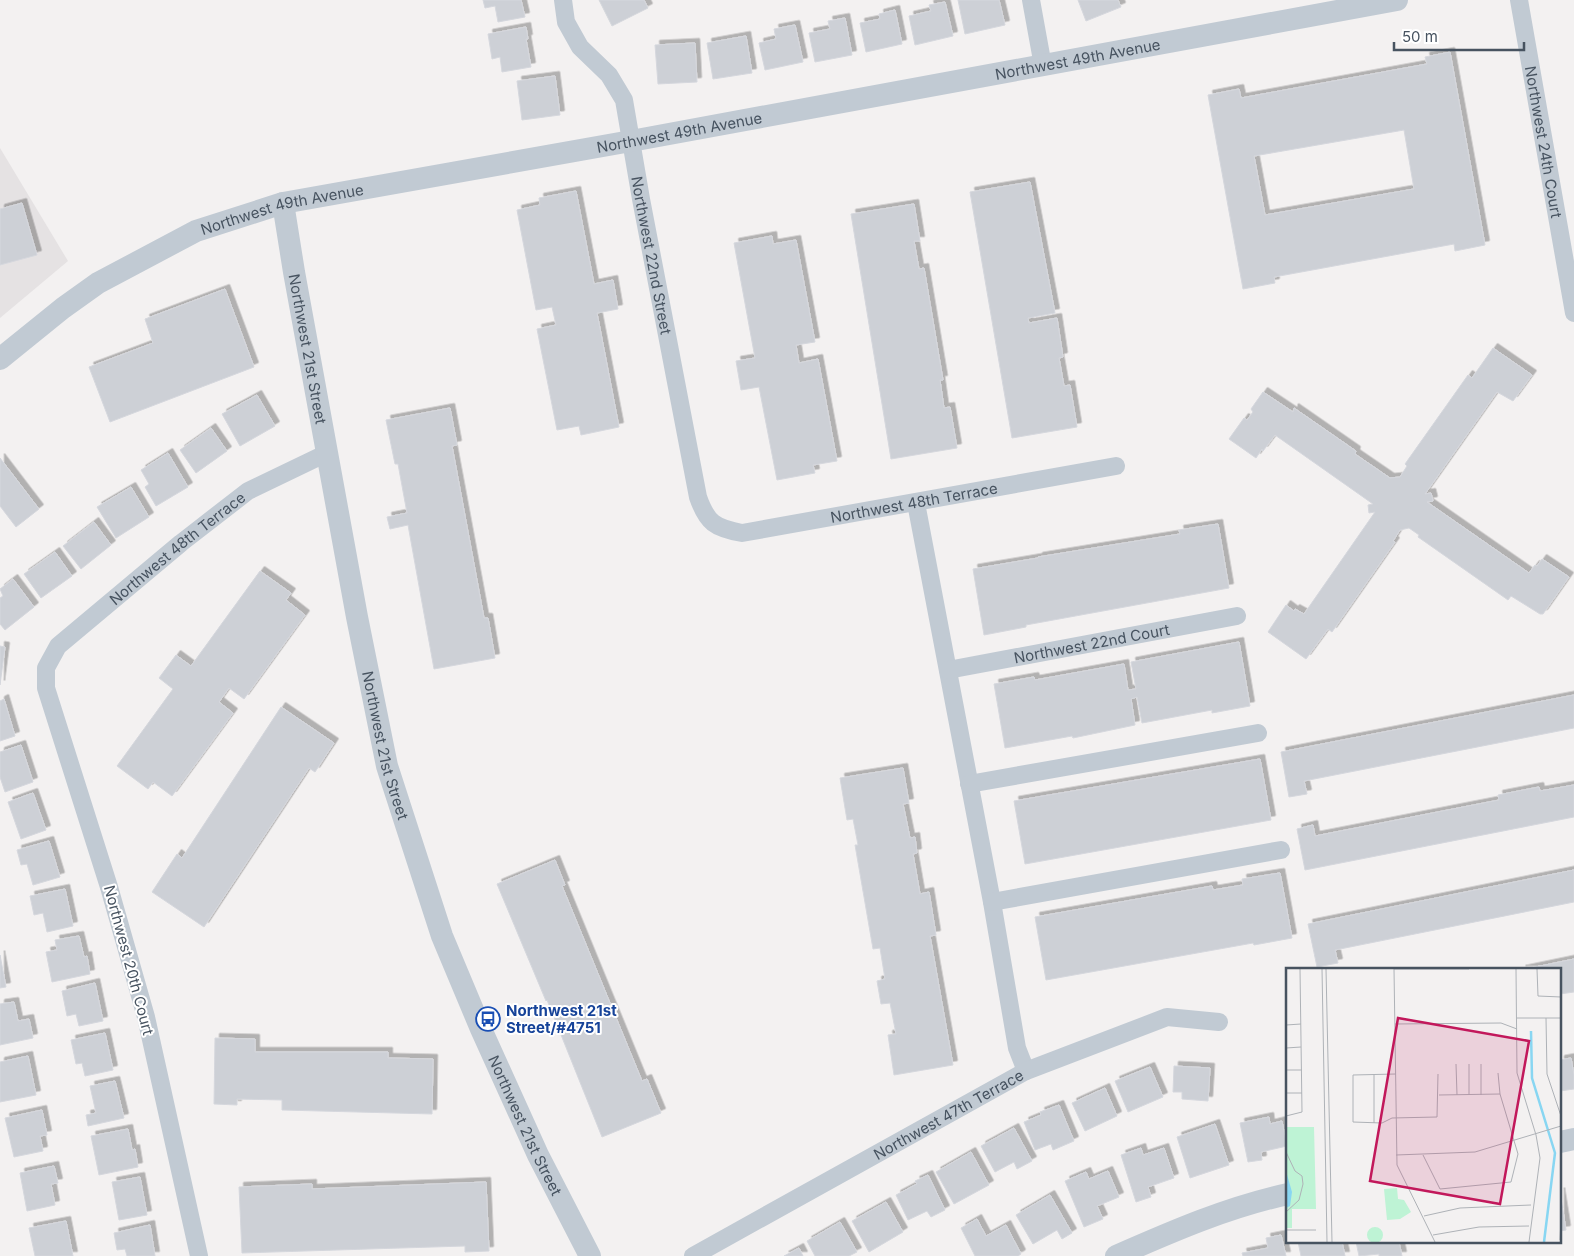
<svg xmlns="http://www.w3.org/2000/svg" width="1574" height="1256" viewBox="0 0 1574 1256" font-family="Inter,sans-serif">
<style>
.education{fill:#e5e2e3}
.building{fill:#cdd0d6;stroke:#d5d7dd;fill-rule:evenodd;filter:url(#shadow)}
.lines{fill:none;stroke-linecap:round;stroke-linejoin:round}
.minor{stroke:#c1cad3;stroke-width:18}
.tertiary{stroke:#c1cad3;stroke-width:22}
.labels{text-anchor:middle;dominant-baseline:central;stroke-width:4;stroke-linejoin:round;paint-order:stroke}
.street-label{font-size:15px;fill:#475360;stroke:#fff}
.transit-label{font-size:15px;font-weight:bold;fill:#164399;stroke:#fff;text-anchor:start}
.inset-river{fill:none;stroke:#88d6f2;stroke-width:2.5}
.inset-road{fill:none;stroke:#aeb2b7;stroke-width:1}
.view{fill:#c2185b;fill-opacity:0.15;stroke:#c2185b;stroke-width:2.5}
.inset-edge{fill:none;stroke:#475360;stroke-width:2.5}
</style>
<defs>
<filter id="shadow"><feDropShadow dx="4.5" dy="-4.5" stdDeviation="0" flood-color="#0004"/></filter>
</defs>
<rect width="100%" height="100%" fill="#f3f1f1"/>
<!-- education -->
<path class="education" d="M0 148 68 261 0 318Z"/>
<!-- building -->
<path class="building" d="M483 0H521L525 17 498 22 495 6 485 8Z
M599 0H644L648 8 612 26Z
M958 0H999L1005 25 965 34Z
M1078 0H1118L1121 7 1086 21Z
M945 2 953 36 915 45 909 16 931 11 929 5Z
M895 10 902 44 866 52 860 23 880 19 879 14Z
M845 18 852 55 815 62 809 33 830 29 828 21Z
M795 25 803 62 765 70 759 43 776 39 774 29Z
M526 27 528 39H526L531 67 502 72 500 57 492 59 488 34Z
M746 36 752 73 713 79 707 43Z
M695 43 697 82 658 84 655 45Z
M1450 52 1485 245 1455 251 1454 244 1274 277 1275 283 1243 289 1208 95 1239 89 1241 98 1427 64 1425 57ZM1404 130 1414 189 1265 215 1254 156Z
M555 76 560 115 522 120 517 81Z
M1030 182 1055 313 1028 318 1029 323 1057 318 1063 357 1059 358 1064 386 1070 385 1077 427 1012 438 970 192Z
M576 191 594 284 613 280 618 309 597 313 619 427 581 435 579 426 557 430 537 329 556 325 552 307 536 310 517 210 540 205 539 198Z
M22 203 37 255 0 265V209Z
M914 204 920 241H914L919 269 924 268 943 380H940L944 408 950 407 957 448 891 459 851 214Z
M772 236 773 244 796 240 815 342 796 345 799 363 818 359 837 461 813 465 815 473 777 480 759 387 741 390 736 361 755 358 734 243Z
M225 289 254 367 110 422 89 367 153 343 145 319Z
M1493 348 1532 375 1513 401 1497 392 1425 494 1431 493 1433 501 1427 502 1529 573 1535 565 1537 566 1542 559 1569 577 1543 614H1540L1511 596 1508 600 1418 537 1419 535 1409 528 1400 530 1393 541 1395 542 1332 632 1328 629 1306 659 1268 632 1286 605 1294 611 1295 609 1304 614 1375 512 1369 513 1368 505 1373 504 1275 435 1263 451 1262 449 1256 458 1229 439 1244 418 1247 420 1253 412 1251 409 1263 392 1293 412 1294 408 1356 451 1355 454 1390 478 1400 477 1407 466 1405 464 1468 375 1472 378Z
M257 395 275 426 240 446 222 414Z
M450 408 457 445 452 446 484 618H488L495 658 434 669 408 525 390 529 387 517 407 513 398 464H395L386 420Z
M211 428 227 451 196 473 180 450Z
M168 453 188 487 156 506 145 487 149 484 141 470Z
M0 458 39 509 16 527 0 506Z
M131 487 149 517 116 538 97 507Z
M94 522 111 545 81 569 63 546Z
M1218 524 1229 588 1026 625V627L984 635 973 569 1038 558V557L1180 534 1179 530Z
M55 552 72 576 41 598 24 574Z
M260 571 291 593 286 600 305 615 244 699 229 688 219 702 233 713 172 796 153 782 148 789 117 766 173 689 159 678 176 655 191 666Z
M13 579 34 607 5 630 0 624V598L3 596 0 589Z
M1239 642 1250 706 1212 713V710L1142 723 1137 697 1131 699 1135 725 1073 738 1072 736 1005 748 994 684 1034 677 1035 680 1124 664 1128 690 1136 689 1131 662Z
M0 646 5 647 0 685Z
M1574 695V728L1304 781 1307 794 1289 797 1281 752Z
M4 699 15 736 0 741V701Z
M281 707 334 743 315 772 309 768 204 927 152 892 177 854 182 858Z
M21 745 33 782 5 792 0 777V752Z
M1260 759 1271 820 1025 864 1014 801Z
M903 768 909 803 903 804 910 838 915 837 917 853 913 854 920 894 929 892 936 935 930 936 953 1065 894 1075 888 1035 896 1034 890 1003 881 1004 877 981 885 979 880 948 873 949 855 845H858L853 819 847 820 840 778Z
M1574 785V817L1305 870 1297 829 1313 825 1315 836 1499 800 1498 795 1539 787 1540 791Z
M33 793 46 830 21 839 8 802Z
M49 841 60 877 33 885 27 864 21 865 17 850Z
M555 860 565 885 562 886 642 1081 647 1079 661 1113 602 1137 547 1000 546 1001 497 884Z
M1574 870V902L1335 950 1338 963 1317 967 1308 924Z
M1280 873 1292 938 1254 945 1253 943 1046 980 1035 917 1212 886 1213 890 1243 885 1242 879Z
M65 889 73 926 47 932 43 913 34 915 30 896Z
M79 936 84 957 87 956 90 974 52 982 46 952 57 950 55 940Z
M0 955 6 987 0 988Z
M1574 959V992L1560 994V970H1521Z
M95 983 103 1021 79 1026 76 1014 67 1016 62 991Z
M14 1002 18 1021 29 1019 33 1038 0 1045V1004Z
M105 1033 113 1070 85 1076 82 1063 76 1064 71 1040Z
M215 1038 255 1039V1052H388V1058L433 1059 432 1114 282 1110V1100L237 1099V1105L214 1104Z
M28 1056 36 1095 0 1102V1062Z
M1571 1058 1574 1075V1089L1560 1091V1060Z
M1174 1066 1210 1068 1208 1101 1182 1099V1092H1173Z
M1150 1067 1163 1097 1128 1112 1115 1081Z
M115 1081 124 1118 88 1126 86 1115 96 1113 90 1086Z
M1105 1088 1117 1116 1085 1131 1072 1103Z
M1059 1105 1074 1141 1053 1150 1051 1144 1035 1150 1024 1122 1041 1115 1040 1112Z
M42 1110 47 1135 40 1136 43 1151 14 1157 5 1118Z
M1269 1117 1270 1124 1282 1121 1287 1146 1261 1152 1262 1160 1248 1162 1240 1123Z
M1215 1124 1229 1165 1190 1178 1177 1137Z
M1014 1128 1032 1161 1017 1169 1014 1162 995 1172 981 1146Z
M128 1129 132 1150 135 1149 138 1167 99 1175 91 1136Z
M1141 1148 1143 1155 1164 1148 1174 1178 1148 1187 1151 1197 1136 1202 1121 1155Z
M971 1152 989 1185 954 1204 936 1172Z
M54 1166 58 1183 51 1184 55 1205 27 1211 20 1173Z
M1108 1171 1119 1197 1097 1206 1103 1219 1084 1227 1065 1181 1086 1172 1089 1179Z
M928 1175 945 1210 931 1217 927 1211 908 1220 896 1195 917 1184 915 1181Z
M140 1177 147 1215 119 1220 112 1182Z
M486 1182 489 1251 465 1252V1246L242 1253 239 1187 312 1184V1189Z
M1560 1192 1566 1230 1560 1231Z
M1050 1195 1072 1233 1062 1239 1057 1230 1033 1244 1016 1215Z
M886 1202 903 1232 869 1252 852 1221Z
M977 1219 986 1236 1006 1225 1021 1254 1018 1256H975L961 1228Z
M66 1221 73 1256H35L29 1228Z
M840 1222 857 1252 849 1256H815L807 1241Z
M150 1225 155 1256H127L125 1249 117 1250 114 1233Z
M1281 1235 1286 1256H1243L1242 1253 1268 1248 1266 1238Z
M1298 1242H1342L1345 1256H1301Z
M1356 1242H1399L1402 1256H1379V1254L1359 1256Z
M799 1248 803 1256H784Z"/>
<g class="lines">
<!-- minor -->
<g class="minor">
<path id="s1" d="M563 0 566 22 580 47 609 75 624 100 641 199 698 497C707 523 715 528 742 533L1116 466"/>
<path d="M1031 0 1043 66"/>
<path id="s2" d="M1519 0 1574 313"/>
<path d="M916 503 992 902 1017 1048 1026 1071"/>
<path id="s3" d="M948 670 1237 616"/>
<path d="M969 784 1258 733"/>
<path d="M992 902 1281 850"/>
<path id="s4" d="M199 1256 146 1017 109 887 46 688V668L58 646 181 543 248 491 327 453"/>
<path id="s5" d="M693 1256 1026 1071 1167 1017 1219 1022"/>
</g>
<!-- tertiary -->
<g class="tertiary">
<path id="s6" d="M283 203 294 272 357 617 387 766 442 936 481 1029 538 1155 590 1256"/>
<path id="s7" d="M0 359 63 308 98 283 196 231 283 203 631 141 1397 0"/>
<path d="M1560 1142 1574 1139"/>
<path d="M1116 1256C1173 1231 1228 1207 1288 1194"/>
</g>
</g>
<!-- icons -->
<defs>
<g id="bus-ring" transform="scale(1.25)"><circle r="9.5" fill="#fff" stroke="#1a4fb4" stroke-width="1.5"/><path d="M-5-6H5V4H4V6H2V4H-2V6H-4V4H-5ZM-3.5-4V0h7V-4ZM-3.5 1.2v1.5H-2V1.2ZM2 1.2v1.5H3.5V1.2Z" fill="#1a4fb4"/></g>
</defs>
<g fill-rule="evenodd">
<use href="#bus-ring" x="488" y="1019"/>
</g>
<g class="labels">
<!-- street labels -->
<g class="street-label">
<text stroke="none"><textPath href="#s7" startOffset="1134">Northwest 49th Avenue</textPath></text>
<text stroke="none"><textPath href="#s7" startOffset="729">Northwest 49th Avenue</textPath></text>
<text stroke="none"><textPath href="#s2" startOffset="144">Northwest 24th Court</textPath></text>
<text stroke="none"><textPath href="#s7" startOffset="324">Northwest 49th Avenue</textPath></text>
<text stroke="none"><textPath href="#s1" startOffset="278">Northwest 22nd Street</textPath></text>
<text stroke="none"><textPath href="#s6" startOffset="148">Northwest 21st Street</textPath></text>
<text stroke="none"><textPath href="#s1" startOffset="760">Northwest 48th Terrace</textPath></text>
<text stroke="none"><textPath href="#s4" startOffset="788">Northwest 48th Terrace</textPath></text>
<text stroke="none"><textPath href="#s3" startOffset="146">Northwest 22nd Court</textPath></text>
<text stroke="none"><textPath href="#s6" startOffset="552">Northwest 21st Street</textPath></text>
<text transform="translate(129 960) rotate(75)">Northwest 20th Court</text>
<text stroke="none"><textPath href="#s5" startOffset="292">Northwest 47th Terrace</textPath></text>
<text stroke="none"><textPath href="#s6" startOffset="958">Northwest 21st Street</textPath></text>
</g>
<!-- transit labels -->
<g class="transit-label">
<text x="506" y="1010">Northwest 21st<tspan x="506" dy="17">Street/#4751</tspan></text>
</g>
</g>
<!-- overview -->
<g transform="translate(1286 968)">
<rect width="275" height="275" fill="#f3f1f1"/>
<path d="M0 159H28L30 241H6V260H0ZM111 220 112 231 118 232 125 244 114 251 101 252 98 221ZM81 267a8 8 0 1 1 16 0a8 8 0 1 1-16 0Z" fill="#bef3d5"/>
<path d="M0 203 6 224 4 238 0 240Z" fill="#88d6f2"/>
<path class="inset-river" d="M245 63 246 110 269 185 258 274"/>
<path class="inset-road" d="M36 1 41 274M40 1 46 274M108 1 111 197 149 274M108 1H183M230 1 231 105 250 167 254 190 243 274M251 1 252 28 275 29M231 50H275M260 50 261 106 275 148M109 56 215 55 231 61M0 57 15 56M0 80 15 79M170 96 171 127M183 96V127M195 96V127M0 102H16M88 106V155M110 106 67 107V154L96 155 106 150 151 149 152 106M0 125H16M153 127 214 126M0 148 16 144 14 1M0 184 9 203 16 208 17 216 13 232 0 244M110 187 189 184 275 158M137 187 154 221 225 214 232 186 214 126 212 105M138 248 174 240 245 237M0 262H30M147 267 193 259 243 258M274 272 275 251"/>
<path class="view" d="M112 50 243 73 214 236 84 213Z"/>
<rect width="275" height="275" class="inset-edge"/>
</g>
<!-- scale -->
<path d="M1394 42v8h130v-8" fill="none" stroke="#475360" stroke-width="2.5"/>
<text x="1402" y="42" font-size="15" fill="#475360" stroke="#ffffff" stroke-width="4" paint-order="stroke">50 m</text>
</svg>
